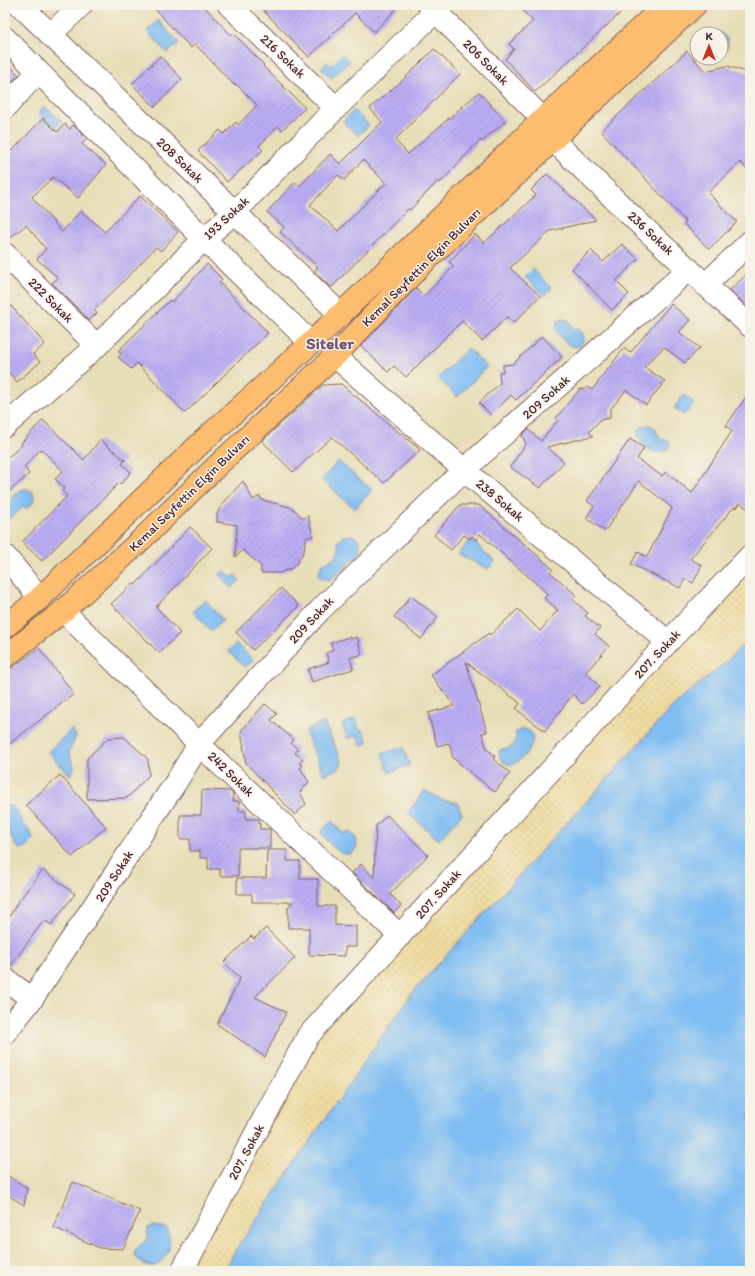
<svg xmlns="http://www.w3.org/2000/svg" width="755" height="1276" viewBox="0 0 755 1276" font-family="Itim,sans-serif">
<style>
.sand{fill:url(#sand-dots);stroke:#9c7c64}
.water{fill:#7fbdf3;stroke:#646e8f}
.building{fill:url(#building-hatch);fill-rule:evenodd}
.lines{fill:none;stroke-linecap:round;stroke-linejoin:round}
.minor-casing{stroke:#81625d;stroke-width:24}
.major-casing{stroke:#81625d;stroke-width:24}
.minor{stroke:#fff;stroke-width:22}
.major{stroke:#fcbd6f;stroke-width:22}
.labels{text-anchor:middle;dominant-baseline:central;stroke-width:3;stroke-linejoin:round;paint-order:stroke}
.street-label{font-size:13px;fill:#4a1f2b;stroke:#f7f3e8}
.district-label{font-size:17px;font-weight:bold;fill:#725171;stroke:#f7f3e8}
</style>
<defs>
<pattern id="sand-dots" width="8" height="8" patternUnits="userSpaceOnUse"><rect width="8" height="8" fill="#eeda9e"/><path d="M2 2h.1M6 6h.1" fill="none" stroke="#cebb88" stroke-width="1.8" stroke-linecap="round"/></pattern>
<pattern id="building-hatch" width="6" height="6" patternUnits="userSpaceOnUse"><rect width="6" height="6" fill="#bbadf4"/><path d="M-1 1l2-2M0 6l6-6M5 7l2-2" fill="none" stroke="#a294d1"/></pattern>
</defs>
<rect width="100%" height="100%" fill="#f7f3e8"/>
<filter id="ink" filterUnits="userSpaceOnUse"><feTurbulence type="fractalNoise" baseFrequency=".025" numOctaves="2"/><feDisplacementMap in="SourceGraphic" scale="8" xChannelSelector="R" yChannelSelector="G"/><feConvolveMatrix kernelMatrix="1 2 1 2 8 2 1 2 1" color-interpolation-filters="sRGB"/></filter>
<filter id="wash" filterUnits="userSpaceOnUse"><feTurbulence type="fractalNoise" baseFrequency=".012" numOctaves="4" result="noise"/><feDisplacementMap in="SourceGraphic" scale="16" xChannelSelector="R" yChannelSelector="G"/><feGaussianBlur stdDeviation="0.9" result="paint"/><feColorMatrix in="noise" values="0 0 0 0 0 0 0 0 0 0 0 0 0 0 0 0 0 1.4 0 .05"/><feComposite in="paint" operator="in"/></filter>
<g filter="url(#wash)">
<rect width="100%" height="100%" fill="#e8dfb9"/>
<!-- sand -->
<path class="sand" d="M750 556V637L727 661 675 704 412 993 321 1125 237 1248 224 1271H182L308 1036Z"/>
<!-- water -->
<path class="water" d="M158 20 179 43 167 53 147 31Z
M714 30C727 33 734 46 721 54V34H707Z
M343 54 350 61 331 78 321 68 327 62 331 66Z
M44 106 62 121 56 128 38 113Z
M354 110 369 125 358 136 343 121Z
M533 269 552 288 544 296 525 277Z
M560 319 568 320 573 329H578L582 332 584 338C579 359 557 337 556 327 556 323 558 322 560 319Z
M468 348 487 367 457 397 438 378Z
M684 395 694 403 684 415 674 408Z
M650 425 655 428 660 439 669 441 670 445C662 463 636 445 638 430L643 426Z
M338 461 372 490 355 509 322 480Z
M26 489 32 491C36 499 34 503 27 508L23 507 11 518H5V506L20 490Z
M352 535C361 538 361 546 360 554L331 579C326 580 322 579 318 575L322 565 336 557 339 548 338 542 343 536Z
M471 539 495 562 488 569 458 554Z
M224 570 232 578 235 575 240 580 232 588 219 575Z
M205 600 223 620 211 631 193 611Z
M750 637V1271H224L237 1248 321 1125 412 993 675 704 727 661Z
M236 643 253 660 245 668 228 651Z
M355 719 360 731 363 730 368 743 361 746 357 735 348 739 342 724Z
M324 722 342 762 339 768 324 775 305 731Z
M72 729 76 736 69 752C71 761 78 768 70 775L48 752Z
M522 729C550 730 517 775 503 762 500 759 499 754 499 750L509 748 515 743 516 732Z
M403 747 410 765 389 773 382 754Z
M424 790 442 800 457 802 462 814 439 840 408 813Z
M5 806H12L15 809 22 822 32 834 33 839C30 844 26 848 20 849L16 846 5 824Z
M332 821 342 833 349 832 356 838 357 847C346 867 328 841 320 832Z
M152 1226 162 1227 168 1230C169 1236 170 1244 169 1249 167 1254 161 1264 155 1266 148 1267 136 1262 135 1254 134 1246 142 1246 145 1241 148 1237 148 1233 148 1228Z"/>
<g id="blocks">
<!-- building -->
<path class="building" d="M151 5H203L231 35 233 33 264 65 263 66 305 108 282 130 278 126 259 146 263 150 227 182 198 151 220 130 224 134 236 122 238 125 257 105 236 84 234 85 195 44 191 48Z
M258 5H400L374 32 355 13 309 57Z
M517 5H629L535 92 505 59 514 49 509 44 533 21Z
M434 49 460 74 395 140 408 154 479 92 505 121 482 142 480 140 440 183 438 181 410 210 408 209 331 288 314 271 318 267 280 232 284 227 267 212 295 182 300 186 330 154 340 164 382 122 370 108 403 80ZM363 160 386 183 338 231 310 205 338 175 344 180Z
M687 51 705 71 727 66 750 73V173L740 162 708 193 737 222 709 249 684 224 686 222 601 131Z
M160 56 182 79 155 107 132 84Z
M5 61 19 75 7 87 5 85Z
M43 118 57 132 65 124 70 129 73 125 87 139 82 144 106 165 78 198 53 177 32 197 62 232 81 211 105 232 140 196 178 232 161 251 156 247 119 286 94 310 97 313 89 320 52 283 58 278 37 259 46 249 26 225 5 242V144L12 151Z
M547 174 596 220 550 231 510 268 540 296 514 323 507 317 482 341 462 321 406 377 394 366 388 372 361 346 416 288 424 296 454 266 449 262 475 234 484 243 536 195 531 190Z
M622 244 638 259 616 281 629 294 612 310 572 269 591 250 603 262Z
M207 264 222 279 219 282 268 333 185 413 137 363 131 369 118 357 122 354 118 351 170 300 172 302Z
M750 271V309L730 290Z
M5 299 45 344 33 354 40 362 17 382 5 368Z
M671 304 690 320 679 332 700 348 685 363 664 347 644 367 665 381 646 405 626 390 610 410V418L600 420 589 432 593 436 547 447 564 462 540 488 510 467 526 444 522 435 528 429 541 441 558 420 556 418 580 389 584 390 587 387 592 390 624 348 630 353Z
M542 336 562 357 516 400 511 395 491 415 479 403 500 383 499 372H503V365L513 364Z
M341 384 420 450 384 483 332 437 293 472 262 441 323 385Z
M750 391V510L740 503 737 508 734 507 690 559 702 565 693 583 685 579 680 588 631 564 638 552 647 557 672 508 639 481 605 531 586 518 594 506 587 501 630 439 644 448 637 459 662 476 666 472 692 493 732 431 726 426Z
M43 420 84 460 100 440 125 460 122 464 131 472 121 484 119 483 42 561 22 542 67 496 62 491 65 488 55 479 63 471 41 449 24 467 29 474 5 495V460L22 445 21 443Z
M243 481 253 500 260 496 262 500 290 507 296 511 302 518 308 516 313 536 306 538 304 551 297 563 292 568 280 573H261V566L243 550 235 557 237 525 217 522V514L221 506Z
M460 505H479L553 569 550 572 576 595 572 599 588 613 585 616 600 628 595 634 609 646 586 672 600 687 582 704 573 694 545 731 516 709 520 703 466 662 487 732 482 733 487 749 495 756 493 759 510 773 495 792 453 758 449 743 437 746 428 713 454 706 431 675 489 633 490 635 518 609 540 631 558 610 544 598 548 594 480 534 476 540 472 536 470 539 464 535 451 550 434 535Z
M190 527 212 548 156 607 180 633 159 653 111 604 133 583 135 585Z
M281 588 299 606 253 650 236 632Z
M411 596 438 617 421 639 394 617Z
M349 637 350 639 357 637 362 654 350 658 353 669 312 682 308 669 329 662 326 653 333 650 330 643Z
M39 648 74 694 5 747V673Z
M265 704 277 714 271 720 294 740 291 743 298 749 295 753 303 759 299 763 303 765 300 768 309 782 300 792 306 804 295 815 246 763 241 731Z
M124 737 148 759 149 775 127 798 87 799V758L108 738Z
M60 775 106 827 72 857 26 805Z
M207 790 230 791 233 794V801H239V811H246V819H259L260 829H270V848H238V876H220V869H208V858H200V851H190V839H180V815H201L202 791Z
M387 815 428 855 390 894 401 906 394 913 352 873 361 864 374 878 376 826Z
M267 850H287V861H300V879H318V906H335V925L356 926V947H345V956L309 955V928H288V907L293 902H252V894H237V878H266Z
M43 870 75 894 51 925 44 920 9 968 5 967V925L17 903Z
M266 928 295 958 255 997 286 1012 265 1057 217 1024 240 978 224 962 251 936 254 939Z
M5 1174 27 1188 24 1205 5 1193Z
M73 1182 140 1211 123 1249 100 1248 53 1227Z"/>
</g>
</g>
<g filter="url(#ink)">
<use href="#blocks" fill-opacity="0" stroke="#81625d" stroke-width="1"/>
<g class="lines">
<!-- minor casing -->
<g class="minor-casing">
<path id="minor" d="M20 5 341 315
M229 5 336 108
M429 5 543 119
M50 35 81 5
M5 38 204 239 311 343
M5 108 38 72
M552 139 642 226 750 326
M5 254 97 346
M705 285 750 242
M335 356 464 470 668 642
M5 426 97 346 204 239 234 213 336 108 442 5
M5 556 40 598
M63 611 199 744 400 936
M5 979 32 999
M5 1033 32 999 176 782 199 744 320 610 464 470 689 269
M182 1271 308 1036 668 642 750 556"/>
</g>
<!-- major casing -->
<g class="major-casing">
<path id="major" d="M5 627 40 598 204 440 311 343 543 119 665 5
M5 657 63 611 138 543 222 461 335 356 417 269 695 5"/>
</g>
<!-- minor -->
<use href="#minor" class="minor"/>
<!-- major -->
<use href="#major" class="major"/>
</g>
</g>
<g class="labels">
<!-- street labels -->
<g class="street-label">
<text transform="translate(283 56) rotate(44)">216 Sokak</text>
<text transform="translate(486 62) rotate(45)">206 Sokak</text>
<text transform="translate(180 160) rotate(44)">208 Sokak</text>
<text transform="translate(226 218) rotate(-43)">193 Sokak</text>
<text transform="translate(651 233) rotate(43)">236 Sokak</text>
<text transform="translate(421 267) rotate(-45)">Kemal Seyfettin Elgin Bulvarı</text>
<text transform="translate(51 300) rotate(45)">222 Sokak</text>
<text transform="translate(546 397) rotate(-42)">209 Sokak</text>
<text transform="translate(189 493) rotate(-44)">Kemal Seyfettin Elgin Bulvarı</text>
<text transform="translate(500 500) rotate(40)">238 Sokak</text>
<text transform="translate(311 620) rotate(-47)">209 Sokak</text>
<text transform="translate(657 654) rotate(-47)">207. Sokak</text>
<text transform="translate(231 774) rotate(44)">242 Sokak</text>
<text transform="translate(114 876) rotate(-57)">209 Sokak</text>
<text transform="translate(438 894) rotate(-48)">207. Sokak</text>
<text transform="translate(246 1152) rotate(-62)">207. Sokak</text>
</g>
<!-- district labels -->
<g class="district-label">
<text x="330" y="343">Siteler</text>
</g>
</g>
<!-- margin -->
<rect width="755" height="1276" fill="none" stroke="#f7f3e8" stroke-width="20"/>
<!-- north arrow -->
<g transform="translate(709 46)"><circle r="19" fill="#f7f3e8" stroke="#b29e9c"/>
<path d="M0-3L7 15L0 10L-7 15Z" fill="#c8321e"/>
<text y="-6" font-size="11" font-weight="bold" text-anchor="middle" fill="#4a1f2b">K</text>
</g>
</svg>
